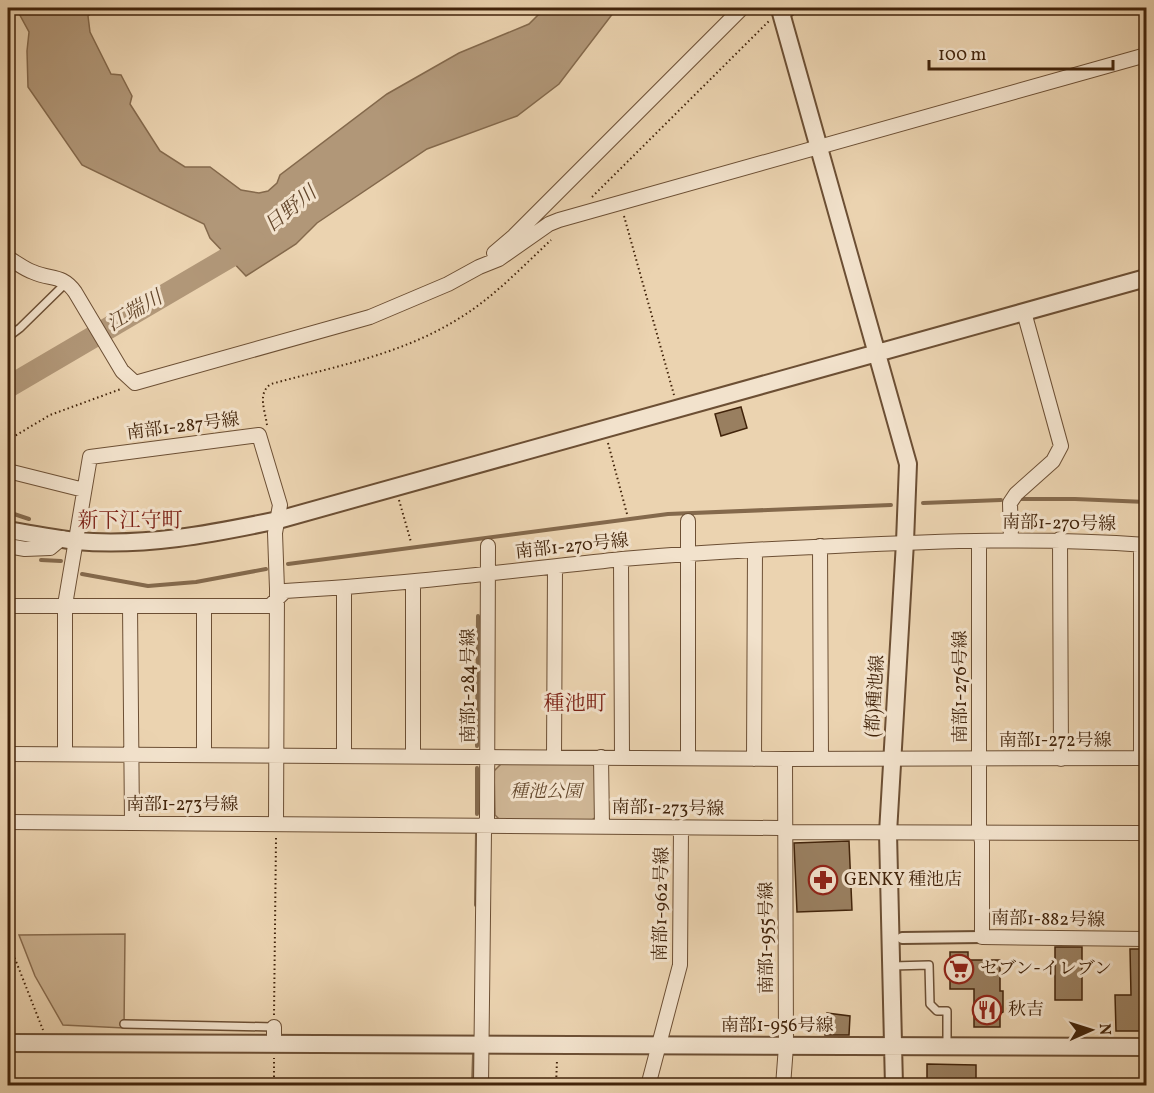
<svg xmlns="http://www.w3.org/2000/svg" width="1154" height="1093" viewBox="0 0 1154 1093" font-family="Vollkorn,'Noto Serif JP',serif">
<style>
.green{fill:#ceb594;stroke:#886c4f;stroke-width:1.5}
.water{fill:#b19778;stroke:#84694c;stroke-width:1.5}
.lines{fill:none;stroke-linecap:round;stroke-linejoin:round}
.stream{stroke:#84694c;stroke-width:4}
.river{stroke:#b19778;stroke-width:22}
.building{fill:#997f60;stroke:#41230a;stroke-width:1.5}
.service-casing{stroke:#6c4f34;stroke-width:10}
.pedestrian-casing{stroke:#6c4f34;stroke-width:14}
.minor-casing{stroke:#6c4f34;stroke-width:16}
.tertiary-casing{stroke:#6c4f34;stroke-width:20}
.path{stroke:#41230a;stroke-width:2;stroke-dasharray:1.5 3;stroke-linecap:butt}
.service{stroke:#f2e2cc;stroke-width:7}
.pedestrian{stroke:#f2e2cc;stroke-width:10}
.minor{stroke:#f2e2cc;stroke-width:14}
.tertiary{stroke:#f2e2cc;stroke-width:16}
.labels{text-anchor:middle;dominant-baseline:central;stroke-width:6;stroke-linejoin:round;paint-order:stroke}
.street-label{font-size:18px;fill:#41230a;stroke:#f2e2cc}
.park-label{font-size:18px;font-style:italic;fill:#64482c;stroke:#f2e2cc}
.poi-label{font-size:18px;fill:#41230a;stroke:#f2e2cc;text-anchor:start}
.water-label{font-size:20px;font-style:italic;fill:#63462b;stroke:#f2e2cc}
.quarter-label{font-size:21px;fill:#7a1f14;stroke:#f2e2cc}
</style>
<rect width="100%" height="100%" fill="#ebd3b0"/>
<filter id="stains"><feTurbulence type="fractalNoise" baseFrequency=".00333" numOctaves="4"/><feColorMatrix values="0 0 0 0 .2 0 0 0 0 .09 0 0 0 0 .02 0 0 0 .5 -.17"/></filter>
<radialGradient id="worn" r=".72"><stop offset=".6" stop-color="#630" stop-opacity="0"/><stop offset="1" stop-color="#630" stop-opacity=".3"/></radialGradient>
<!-- green -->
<path class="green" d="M501 764H592L598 770V815L592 820H500L495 815 494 771Z
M125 934 124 1028 63 1025 35 976 19 935Z"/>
<!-- water -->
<path class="water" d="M16 8H93V12L88 16 90 32 111 74 121 75 132 96 130 104 160 151 185 167H210L241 190 259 193 268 191 277 183 280 175 387 94 459 53 529 24 545 8H617L559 84 517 116 427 149 317 223 296 244 246 276 210 238 204 224 82 165 28 87 27 51 29 32Z"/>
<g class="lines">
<!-- stream -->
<path class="stream" d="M1015 499H1075L1146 502
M923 503 1001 500
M8 512 29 519
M41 560 61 561
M288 564 668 514 891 505
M82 574 148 586 196 582 266 569
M477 746 478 616
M477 768V814
M476 905 477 831
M473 1086 474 1054"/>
<!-- river -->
<path class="river" d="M8 387 255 242"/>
</g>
<!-- building -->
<path class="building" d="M741 407 747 428 721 436 715 414Z
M849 841 852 910 797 912 794 843Z
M1055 947H1082V1000H1055Z
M1130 949H1146V1031H1116L1115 995H1131Z
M950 952H968V960H1000V991H1003V1012L1000 1014V1027H974V989H950Z
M827 1013 850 1016 849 1035H825V1016H827Z
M927 1064 976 1065V1086H927Z"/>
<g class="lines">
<!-- service casing -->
<g class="service-casing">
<path id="service" d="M8 337 20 328 67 282
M892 966 929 965 930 1004 937 1011H947V1045
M124 1024 274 1027"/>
</g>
<!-- pedestrian casing -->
<g class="pedestrian-casing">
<path id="pedestrian" d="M902 938 982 937"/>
</g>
<!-- minor casing -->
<g class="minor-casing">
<path id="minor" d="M494 253 514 236 742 8
M8 258C16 262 24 269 33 272 51 280 62 274 75 292L122 371 135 383 370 317 448 284 479 267 499 259 549 224 559 220 1146 55
M8 471 84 490
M688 521V758
M1060 539 1061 759
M1011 540 1010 503 1016 494 1053 461 1061 446 1024 312
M979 541V825L982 842V937L1146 939
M8 546 25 549 50 548 62 538
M820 546 821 759
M621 560 622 757
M413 582V756
M344 588V756
M8 606H270L285 591C398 585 510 571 622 559 693 553 764 549 835 546 939 541 1043 537 1146 545
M130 606 132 823
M204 606V755
M8 754 785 759 1146 758
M65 754V605L90 457 259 435 280 505 275 533 277 589 276 823
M554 757 555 567
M601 757 602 826
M1141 758V544
M754 759 755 550
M8 822 780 828 789 832 1146 833
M274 1044V1027
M481 1086 484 831 487 818 488 546
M648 1086 680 965 681 827
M783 1086 786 1046 785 759"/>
</g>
<!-- tertiary casing -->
<g class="tertiary-casing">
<path id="tertiary" d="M787 8 781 13 908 464 905 542 888 833 894 1086
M8 530C30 534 53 538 76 541 144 547 212 534 278 520L1146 278
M8 1043 1146 1047"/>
</g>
<!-- path -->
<path class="path" d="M592 197 769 21
M624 216 674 395
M267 425C265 410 257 393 271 384 333 367 398 355 453 322 490 301 520 269 551 240
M8 440 50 415 121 389
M608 443 627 514
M399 500 411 542
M8 941 43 1030
M274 1015 276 838
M274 1086V1058
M556 1086 557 1060"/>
<!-- service -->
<use href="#service" class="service"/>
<!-- pedestrian -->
<use href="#pedestrian" class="pedestrian"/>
<!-- minor -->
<use href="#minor" class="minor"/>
<!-- tertiary -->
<use href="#tertiary" class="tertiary"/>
</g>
<!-- icons -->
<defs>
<g id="pharmacy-ring" transform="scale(1.5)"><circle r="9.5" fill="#f2e2cc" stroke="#8f2418" stroke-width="1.5"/><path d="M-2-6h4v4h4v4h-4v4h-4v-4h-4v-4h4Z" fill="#8f2418"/></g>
<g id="supermarket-ring" transform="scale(1.5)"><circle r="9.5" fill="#f2e2cc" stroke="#8f2418" stroke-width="1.5"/><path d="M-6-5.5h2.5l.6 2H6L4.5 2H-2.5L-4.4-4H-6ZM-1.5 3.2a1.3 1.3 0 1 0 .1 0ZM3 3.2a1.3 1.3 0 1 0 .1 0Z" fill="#8f2418"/></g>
<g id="restaurant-ring" transform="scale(1.5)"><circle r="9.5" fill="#f2e2cc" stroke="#8f2418" stroke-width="1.5"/><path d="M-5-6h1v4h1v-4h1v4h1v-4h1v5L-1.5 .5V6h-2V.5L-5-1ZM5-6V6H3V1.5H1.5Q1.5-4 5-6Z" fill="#8f2418"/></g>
</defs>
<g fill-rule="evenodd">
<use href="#pharmacy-ring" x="823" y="880"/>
<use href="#supermarket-ring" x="959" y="969"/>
<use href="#restaurant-ring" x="987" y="1010"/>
</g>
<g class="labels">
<!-- street labels -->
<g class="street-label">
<text transform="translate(183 427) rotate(-7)">南部1-287号線</text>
<text transform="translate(1059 524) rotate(1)">南部1-270号線</text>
<text transform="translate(572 547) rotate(-6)">南部1-270号線</text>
<text transform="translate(469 686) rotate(-90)">南部1-284号線</text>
<text transform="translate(961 687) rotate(-90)">南部1-276号線</text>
<text transform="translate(876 696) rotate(-86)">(都)種池線</text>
<text x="1055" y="741">南部1-272号線</text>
<text x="182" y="805">南部1-273号線</text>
<text transform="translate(668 809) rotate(1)">南部1-273号線</text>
<text transform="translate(662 904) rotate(-89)">南部1-962号線</text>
<text transform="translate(1048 920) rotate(1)">南部1-882号線</text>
<text transform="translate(767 938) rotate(-90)">南部1-955号線</text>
<text x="777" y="1026">南部1-956号線</text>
</g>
<!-- park labels -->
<g class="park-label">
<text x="546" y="792">種池公園</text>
</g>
<!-- poi labels -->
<g class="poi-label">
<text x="844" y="880">GENKY 種池店</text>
<text x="980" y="969">セブン-イレブン</text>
<text x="1008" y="1010">秋吉</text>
</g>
<!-- water labels -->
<g class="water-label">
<text transform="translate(291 210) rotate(-39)">日野川</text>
<text transform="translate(135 312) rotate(-30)">江端川</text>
</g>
<!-- quarter labels -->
<g class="quarter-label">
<text x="130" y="521">新下江守町</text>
<text x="575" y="704">種池町</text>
</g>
</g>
<!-- margin -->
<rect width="1154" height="1093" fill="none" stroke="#ebd3b0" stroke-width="30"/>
<rect x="9" y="9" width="1136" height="1075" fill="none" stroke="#41230a" stroke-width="3"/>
<rect x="15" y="15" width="1124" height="1063" fill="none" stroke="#41230a" stroke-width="1.5"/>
<!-- north arrow -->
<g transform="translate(1091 1030) rotate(87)" stroke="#f2e2cc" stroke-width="4.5" paint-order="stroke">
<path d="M0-4.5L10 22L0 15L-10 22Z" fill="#41230a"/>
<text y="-9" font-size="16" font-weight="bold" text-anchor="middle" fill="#41230a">N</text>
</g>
<!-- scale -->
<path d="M929 60v9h184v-9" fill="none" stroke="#41230a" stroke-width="3"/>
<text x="938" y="60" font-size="18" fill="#41230a" stroke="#f2e2cc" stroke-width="4.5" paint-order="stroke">100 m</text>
<rect width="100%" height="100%" filter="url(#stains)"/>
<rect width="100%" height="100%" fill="url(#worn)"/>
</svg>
